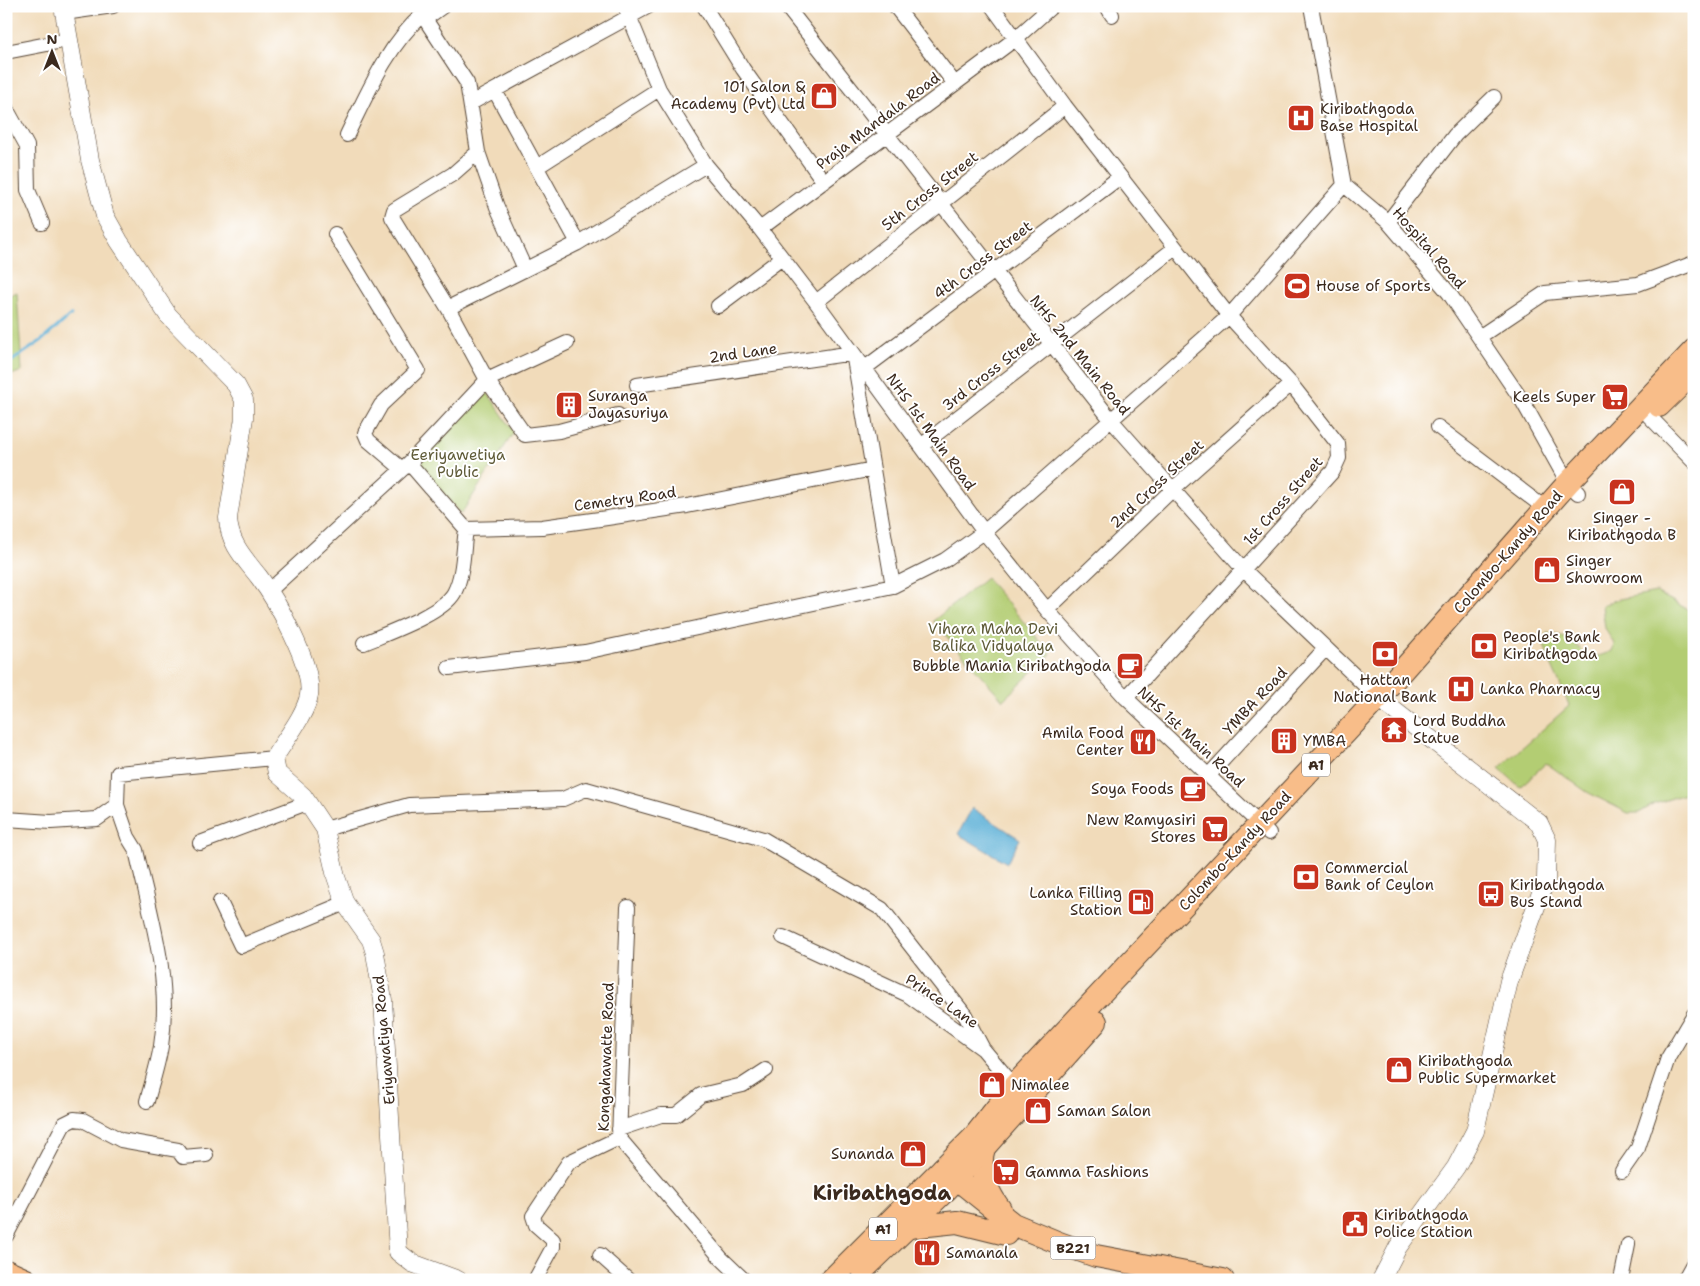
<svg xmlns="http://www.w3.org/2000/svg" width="1700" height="1286" viewBox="0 0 1700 1286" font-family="'Shantell Sans',sans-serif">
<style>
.green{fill:#b3cd73;stroke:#777c48}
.water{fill:#59aed5;stroke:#4a6c7a}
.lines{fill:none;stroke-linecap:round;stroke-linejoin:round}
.stream{stroke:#59aed5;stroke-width:3}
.minor-casing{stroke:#564535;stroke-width:16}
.tertiary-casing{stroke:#564535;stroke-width:19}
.primary-casing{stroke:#564535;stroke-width:24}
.trunk-casing{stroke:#564535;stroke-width:24}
.minor{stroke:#fff;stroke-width:14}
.tertiary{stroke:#fff;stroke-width:18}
.primary{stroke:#f8bd89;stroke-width:22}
.trunk{stroke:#f8bd89;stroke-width:22}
.labels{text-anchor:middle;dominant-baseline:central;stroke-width:4;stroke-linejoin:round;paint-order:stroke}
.shield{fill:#fff;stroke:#766a62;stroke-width:1}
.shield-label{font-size:14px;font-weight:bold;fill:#3b2a1e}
.poi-label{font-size:15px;fill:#3b2a1e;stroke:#fff;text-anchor:start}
.street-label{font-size:15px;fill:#3b2a1e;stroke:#fff}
.park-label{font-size:15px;fill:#5f5b38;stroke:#fff}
.district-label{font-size:20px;font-weight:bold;fill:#3b2a1e;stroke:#fff}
</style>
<rect width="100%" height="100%" fill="#fff"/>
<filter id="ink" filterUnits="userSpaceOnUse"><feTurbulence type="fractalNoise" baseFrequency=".02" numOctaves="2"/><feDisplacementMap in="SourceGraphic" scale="10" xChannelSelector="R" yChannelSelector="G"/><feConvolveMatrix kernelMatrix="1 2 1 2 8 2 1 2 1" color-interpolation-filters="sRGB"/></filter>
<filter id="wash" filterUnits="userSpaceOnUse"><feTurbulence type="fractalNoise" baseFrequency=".0096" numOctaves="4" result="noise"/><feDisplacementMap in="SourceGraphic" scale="20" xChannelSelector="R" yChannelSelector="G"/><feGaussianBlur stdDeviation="1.12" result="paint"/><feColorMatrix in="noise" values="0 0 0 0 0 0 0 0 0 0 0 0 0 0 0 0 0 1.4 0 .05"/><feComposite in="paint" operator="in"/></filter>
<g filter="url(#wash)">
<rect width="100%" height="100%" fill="#f1dbba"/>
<!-- green -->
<path class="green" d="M17 292 22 371 6 377V297Z
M485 389 514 432 461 514 416 465Z
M986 578 1051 654 1003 700 933 621Z
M1656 592 1694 613V791L1654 804 1639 813H1628L1587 792 1546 763 1520 787 1499 768 1569 706C1561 683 1548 663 1543 640L1547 633C1553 635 1562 635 1567 638 1588 650 1580 665 1612 651L1614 644 1605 628 1602 606 1614 600Z"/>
<!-- water -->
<path class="water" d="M972 808 1020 839 1007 863 958 834Z"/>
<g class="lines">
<!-- stream -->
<path class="stream" d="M6 365 41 341 71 315"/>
</g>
</g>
<g filter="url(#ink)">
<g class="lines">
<!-- minor casing -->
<g class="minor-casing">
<path id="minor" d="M420 6 425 19 467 83 478 152 453 174 394 210 392 217 448 308 487 380 525 435 559 431 618 415
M625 6 659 89 706 165 760 229 816 302 984 532 1047 610 1126 698 1269 833
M704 6 743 69 824 182
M786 6 1112 421 1244 570 1378 698
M895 6 955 84
M1107 6 1112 15
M1311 6 1344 185 1388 222 1449 293 1523 402 1568 483 1578 493
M64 13 113 6
M425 19 443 6
M6 52 68 40
M495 91 578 243 706 165
M471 103 649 6
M6 108 27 146 28 190 42 223
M347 135C368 92 387 46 423 14
M478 152 497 207 525 269
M537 167 659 89
M1388 222 1455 135 1494 97
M760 229 1015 39 1052 6
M335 234 418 370 381 405 365 433 368 440 402 469
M816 302 1065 106
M718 306 782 258
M448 308 578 243
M1479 337 1545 293 1638 284 1694 263
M865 368 1120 177
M637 385 853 353 893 586
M1649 416 1694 462
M1438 427 1546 509
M921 446 1175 248
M409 463 466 529 542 527 607 518 687 506 873 469
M269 591 409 463 487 380 567 343
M1047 610 1173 489 1291 384
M364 643C387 633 442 614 454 593 464 574 463 549 466 529
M449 668 585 652 893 586 945 560 984 532 1229 316 1065 106 992 6
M1126 698 1333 471 1339 458 1338 444 1291 384 1229 316 1344 185
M1209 775 1325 649
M117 805 128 837 136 850C150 914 172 979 161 1046 158 1064 152 1083 147 1101
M6 819 51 822 97 819 117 805 118 773 274 758
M325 829 409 805 563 799 586 789 763 839 882 909 965 1015 983 1049
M200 843 307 803
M220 902 241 946 345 903
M628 907 619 1138 721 1258 744 1280
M783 937 908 995 983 1049 1014 1086
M619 1129 661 1115H676L701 1095 743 1085 766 1070
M1622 1171 1638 1148 1668 1058 1694 1014
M6 1236 64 1124 74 1119 83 1120 121 1140 178 1150 183 1157 206 1155
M600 1255 628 1280
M535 1280 553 1247V1240L536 1225 533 1216 569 1162 619 1138
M1621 1280 1628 1245
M1684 1280 1694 1262"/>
</g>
<!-- tertiary casing -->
<g class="tertiary-casing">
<path id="tertiary" d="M63 6 90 160 105 216 119 241 168 315 236 385 244 400V418L228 518C229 543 244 558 259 577 276 599 314 667 309 695 306 714 284 741 274 758L277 773 303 796 325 829 336 877 345 903 371 940 375 953 383 1000 398 1252 412 1263 458 1280
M1378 698 1539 823 1547 840 1546 879 1509 981 1475 1131 1456 1167 1398 1247 1381 1280"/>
</g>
<!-- primary casing -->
<g class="primary-casing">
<path id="primary" d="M984 1148C977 1170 987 1191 1000 1209
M943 1168 1013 1224 1059 1243 1096 1256 1223 1280
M909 1227 957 1222 1006 1234
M6 1271 26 1280"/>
</g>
<!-- trunk casing -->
<g class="trunk-casing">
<path id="trunk" d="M1659 406 1694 372
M863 1270 948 1188 1096 1022
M831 1280 973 1138 1014 1086 1378 698 1568 483 1694 350"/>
</g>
<!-- minor -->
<use href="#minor" class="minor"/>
<!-- tertiary -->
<use href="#tertiary" class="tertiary"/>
<!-- primary -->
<use href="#primary" class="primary"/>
<!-- trunk -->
<use href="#trunk" class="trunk"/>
</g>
</g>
<!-- icons -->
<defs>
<g id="shop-square" transform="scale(1.4375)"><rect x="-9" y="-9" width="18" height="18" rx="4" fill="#c8321e" stroke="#fff"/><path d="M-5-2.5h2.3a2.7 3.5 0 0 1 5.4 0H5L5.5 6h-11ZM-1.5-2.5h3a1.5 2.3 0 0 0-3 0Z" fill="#fff"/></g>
<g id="hospital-square" transform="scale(1.4375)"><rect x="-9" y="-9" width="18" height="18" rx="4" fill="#c8321e" stroke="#fff"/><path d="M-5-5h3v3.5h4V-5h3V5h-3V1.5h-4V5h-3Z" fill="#fff"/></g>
<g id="stadium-square" transform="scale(1.4375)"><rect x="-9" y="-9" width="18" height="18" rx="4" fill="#c8321e" stroke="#fff"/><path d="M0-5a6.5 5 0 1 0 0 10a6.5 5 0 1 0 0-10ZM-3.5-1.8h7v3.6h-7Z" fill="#fff"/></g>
<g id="supermarket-square" transform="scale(1.4375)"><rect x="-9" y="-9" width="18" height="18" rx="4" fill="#c8321e" stroke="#fff"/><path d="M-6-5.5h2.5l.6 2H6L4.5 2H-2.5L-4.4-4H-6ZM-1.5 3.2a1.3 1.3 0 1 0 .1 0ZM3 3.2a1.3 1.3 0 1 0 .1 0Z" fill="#fff"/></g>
<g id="building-square" transform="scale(1.4375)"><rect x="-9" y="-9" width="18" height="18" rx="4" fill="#c8321e" stroke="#fff"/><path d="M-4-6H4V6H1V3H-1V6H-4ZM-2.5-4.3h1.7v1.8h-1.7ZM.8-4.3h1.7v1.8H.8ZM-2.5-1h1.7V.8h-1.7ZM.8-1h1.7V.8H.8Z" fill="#fff"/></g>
<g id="bank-square" transform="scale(1.4375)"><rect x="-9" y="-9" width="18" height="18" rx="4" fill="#c8321e" stroke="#fff"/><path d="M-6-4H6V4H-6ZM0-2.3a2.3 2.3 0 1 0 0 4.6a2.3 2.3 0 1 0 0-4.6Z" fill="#fff"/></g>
<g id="cafe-square" transform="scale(1.4375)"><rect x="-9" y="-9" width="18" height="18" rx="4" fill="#c8321e" stroke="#fff"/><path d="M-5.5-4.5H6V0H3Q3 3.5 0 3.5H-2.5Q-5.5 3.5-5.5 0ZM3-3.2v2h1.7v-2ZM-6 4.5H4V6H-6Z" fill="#fff"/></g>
<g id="temple-square" transform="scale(1.4375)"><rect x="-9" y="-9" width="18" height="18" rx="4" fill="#c8321e" stroke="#fff"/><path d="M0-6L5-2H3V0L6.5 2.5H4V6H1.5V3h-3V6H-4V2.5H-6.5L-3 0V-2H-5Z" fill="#fff"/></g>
<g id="restaurant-square" transform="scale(1.4375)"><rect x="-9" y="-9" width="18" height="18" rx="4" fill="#c8321e" stroke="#fff"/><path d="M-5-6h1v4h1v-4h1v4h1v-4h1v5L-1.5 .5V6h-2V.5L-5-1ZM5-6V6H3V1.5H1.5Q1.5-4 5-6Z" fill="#fff"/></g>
<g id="bus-square" transform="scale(1.4375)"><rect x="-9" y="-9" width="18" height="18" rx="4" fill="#c8321e" stroke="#fff"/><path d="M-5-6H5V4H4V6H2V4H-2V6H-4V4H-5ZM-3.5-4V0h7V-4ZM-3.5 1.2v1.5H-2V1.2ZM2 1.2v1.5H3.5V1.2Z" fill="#fff"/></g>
<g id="fuel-square" transform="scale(1.4375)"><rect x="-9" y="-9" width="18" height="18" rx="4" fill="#c8321e" stroke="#fff"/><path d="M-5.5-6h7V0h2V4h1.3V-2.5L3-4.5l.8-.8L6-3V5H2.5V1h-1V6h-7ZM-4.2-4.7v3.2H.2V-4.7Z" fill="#fff"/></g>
<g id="civic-square" transform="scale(1.4375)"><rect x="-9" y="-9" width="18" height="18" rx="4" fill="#c8321e" stroke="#fff"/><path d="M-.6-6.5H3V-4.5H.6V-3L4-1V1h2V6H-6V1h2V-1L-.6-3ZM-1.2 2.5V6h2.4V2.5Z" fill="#fff"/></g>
</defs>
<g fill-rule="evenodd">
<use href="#shop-square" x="824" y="96"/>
<use href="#hospital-square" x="1301" y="118"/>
<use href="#stadium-square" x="1297" y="286"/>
<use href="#supermarket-square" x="1615" y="397"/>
<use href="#building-square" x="569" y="405"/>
<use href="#shop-square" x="1622" y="492"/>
<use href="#shop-square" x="1547" y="570"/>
<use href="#bank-square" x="1484" y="646"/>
<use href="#bank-square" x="1385" y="654"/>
<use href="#cafe-square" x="1130" y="666"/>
<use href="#hospital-square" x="1461" y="689"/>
<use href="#temple-square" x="1394" y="730"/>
<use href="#building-square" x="1284" y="741"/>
<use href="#restaurant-square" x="1143" y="742"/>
<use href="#cafe-square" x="1193" y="789"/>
<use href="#supermarket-square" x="1215" y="829"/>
<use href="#bank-square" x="1306" y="877"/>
<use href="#bus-square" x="1491" y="894"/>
<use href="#fuel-square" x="1141" y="902"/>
<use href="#shop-square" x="1399" y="1070"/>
<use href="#shop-square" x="992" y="1085"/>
<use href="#shop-square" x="1038" y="1111"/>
<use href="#shop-square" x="913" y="1154"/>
<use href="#supermarket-square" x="1006" y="1172"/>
<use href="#civic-square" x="1355" y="1224"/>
<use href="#restaurant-square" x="927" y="1253"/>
</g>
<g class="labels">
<!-- shield labels -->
<g class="shield">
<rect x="1302" y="753.5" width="28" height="23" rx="4"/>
<rect x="869" y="1217.5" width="28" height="23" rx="4"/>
<rect x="1050.5" y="1236.5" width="45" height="23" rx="4"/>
</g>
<g class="shield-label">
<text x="1316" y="765">A1</text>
<text x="883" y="1229">A1</text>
<text x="1073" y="1248">B221</text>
</g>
<!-- poi labels -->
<g class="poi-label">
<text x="805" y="87" text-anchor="end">101 Salon &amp;<tspan x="805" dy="17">Academy (Pvt) Ltd</tspan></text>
<text x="1320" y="109">Kiribathgoda<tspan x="1320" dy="17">Base Hospital</tspan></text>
<text x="1316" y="286">House of Sports</text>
<text x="588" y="396">Suranga<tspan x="588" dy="17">Jayasuriya</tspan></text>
<text x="1596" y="397" text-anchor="end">Keels Super</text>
<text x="1622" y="518" text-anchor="middle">Singer -<tspan x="1622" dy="17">Kiribathgoda B</tspan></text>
<text x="1566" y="561">Singer<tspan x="1566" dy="17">Showroom</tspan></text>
<text x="1503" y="637">People's Bank<tspan x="1503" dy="17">Kiribathgoda</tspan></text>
<text x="1111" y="666" text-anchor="end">Bubble Mania Kiribathgoda</text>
<text x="1385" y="680" text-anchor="middle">Hattan<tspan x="1385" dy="17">National Bank</tspan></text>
<text x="1480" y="689">Lanka Pharmacy</text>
<text x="1413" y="721">Lord Buddha<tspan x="1413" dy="17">Statue</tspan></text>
<text x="1124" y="733" text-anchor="end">Amila Food<tspan x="1124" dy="17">Center</tspan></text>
<text x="1303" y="741">YMBA</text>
<text x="1174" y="789" text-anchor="end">Soya Foods</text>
<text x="1196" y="820" text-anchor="end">New Ramyasiri<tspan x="1196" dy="17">Stores</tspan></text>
<text x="1325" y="868">Commercial<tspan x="1325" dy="17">Bank of Ceylon</tspan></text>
<text x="1510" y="885">Kiribathgoda<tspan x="1510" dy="17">Bus Stand</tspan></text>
<text x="1122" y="893" text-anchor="end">Lanka Filling<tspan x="1122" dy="17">Station</tspan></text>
<text x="1418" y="1061">Kiribathgoda<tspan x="1418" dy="17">Public Supermarket</tspan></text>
<text x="1011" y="1085">Nimalee</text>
<text x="1057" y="1111">Saman Salon</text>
<text x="894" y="1154" text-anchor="end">Sunanda</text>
<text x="1025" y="1172">Gamma Fashions</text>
<text x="1374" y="1215">Kiribathgoda<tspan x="1374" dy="17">Police Station</tspan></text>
<text x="946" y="1253">Samanala</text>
</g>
<!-- street labels -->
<g class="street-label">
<text transform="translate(878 121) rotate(-37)">Praja Mandala Road</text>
<text transform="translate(930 191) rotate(-38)">5th Cross Street</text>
<text transform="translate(1429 248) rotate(49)">Hospital Road</text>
<text transform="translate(983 260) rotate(-37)">4th Cross Street</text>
<text transform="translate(743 353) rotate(-8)">2nd Lane</text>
<text transform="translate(1080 355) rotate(51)">NHS 2nd Main Road</text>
<text transform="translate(991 371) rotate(-38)">3rd Cross Street</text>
<text transform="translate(931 432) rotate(54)">NHS 1st Main Road</text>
<text transform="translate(1157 484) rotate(-43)">2nd Cross Street</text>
<text transform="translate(625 499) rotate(-8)">Cemetry Road</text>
<text transform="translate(1283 501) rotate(-49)">1st Cross Street</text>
<text transform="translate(1508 552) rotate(-49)">Colombo-Kandy Road</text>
<text transform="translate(1255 701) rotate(-47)">YMBA Road</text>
<text transform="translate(1191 737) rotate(43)">NHS 1st Main Road</text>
<text transform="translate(1235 851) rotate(-47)">Colombo-Kandy Road</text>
<text transform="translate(942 1001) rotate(34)">Prince Lane</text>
<text transform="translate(384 1040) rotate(-95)">Eriyawatiya Road</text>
<text transform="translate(606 1057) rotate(-88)">Kongahawatte Road</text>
</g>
<!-- park labels -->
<g class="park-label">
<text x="458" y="455">Eeriyawetiya<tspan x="458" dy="17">Public</tspan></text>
<text x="993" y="629">Vihara Maha Devi<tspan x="993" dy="17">Balika Vidyalaya</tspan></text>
</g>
<!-- district labels -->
<g class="district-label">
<text x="882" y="1193">Kiribathgoda</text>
</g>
</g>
<!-- margin -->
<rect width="1700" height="1286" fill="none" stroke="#fff" stroke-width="25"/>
<!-- north arrow -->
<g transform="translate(52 52)" stroke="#ffffff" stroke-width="4" paint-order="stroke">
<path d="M0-4L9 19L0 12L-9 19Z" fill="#3b2a1e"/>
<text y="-8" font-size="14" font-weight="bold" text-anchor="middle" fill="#3b2a1e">N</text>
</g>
</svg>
